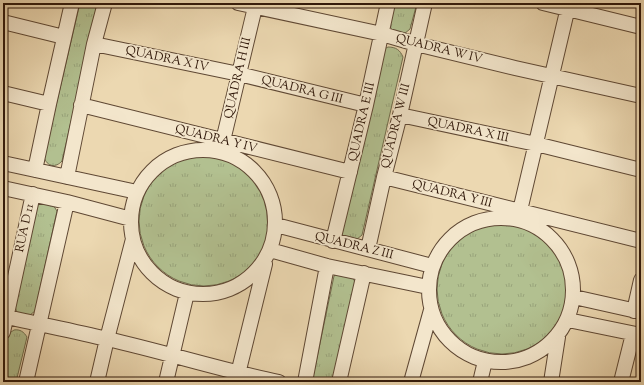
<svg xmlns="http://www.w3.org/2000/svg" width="644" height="385" viewBox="0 0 644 385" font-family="'Sorts Mill Goudy',serif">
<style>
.grass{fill:url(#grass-tufts);stroke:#716c4d}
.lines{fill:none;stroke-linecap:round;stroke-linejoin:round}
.minor-casing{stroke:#5f4834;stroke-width:16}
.minor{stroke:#f3e6cc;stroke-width:14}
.labels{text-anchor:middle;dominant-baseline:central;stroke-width:3.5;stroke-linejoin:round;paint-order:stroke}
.street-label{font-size:12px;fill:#30180a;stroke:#f3e6cc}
</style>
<defs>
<pattern id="grass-tufts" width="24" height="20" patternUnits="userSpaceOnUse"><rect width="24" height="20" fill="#b2c090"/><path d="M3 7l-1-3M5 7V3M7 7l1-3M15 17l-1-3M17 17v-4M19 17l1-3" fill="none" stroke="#99a47b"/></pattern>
</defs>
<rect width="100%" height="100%" fill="#ecd8b1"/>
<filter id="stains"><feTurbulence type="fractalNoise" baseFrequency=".005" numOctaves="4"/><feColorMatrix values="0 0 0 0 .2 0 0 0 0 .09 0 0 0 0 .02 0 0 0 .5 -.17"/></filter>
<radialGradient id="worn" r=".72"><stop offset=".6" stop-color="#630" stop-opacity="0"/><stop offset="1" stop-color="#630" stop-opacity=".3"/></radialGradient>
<!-- grass -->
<path class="grass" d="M80 3H98L62 161C56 168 47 167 44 157Z
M394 3H417L410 29 404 34 393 31 389 25Z
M388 47C396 47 400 50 403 57L362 235 356 240 344 237 342 234 384 49Z
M139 221a65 65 0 1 1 130 0a65 65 0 1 1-130 0Z
M42 202 53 205 57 211 35 311 30 315 17 313 15 306 36 205Z
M437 289a65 65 0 1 1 130 0a65 65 0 1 1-130 0Z
M337 274 352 276 355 282 333 382H314L313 377 334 276Z
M14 330C20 329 24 332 27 337L16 382H3V355L8 334Z"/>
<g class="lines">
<!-- minor casing -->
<g class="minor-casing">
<path id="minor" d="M238 3 382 34 416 44 515 68 641 96
M543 3 641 27
M3 22 64 37
M94 44 239 74 366 105
M3 93 49 104
M81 105 350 172
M400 115 536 144 641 170
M221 149 256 3
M131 222a72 72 0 1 1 144 0a72 72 0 1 1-144 0Z
M3 163 137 192
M35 170 49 104 72 3
M67 177 94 44 105 3
M384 177 641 241
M3 188 67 202 131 219
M429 290a72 72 0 1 1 144 0a72 72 0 1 1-144 0Z
M518 219 569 3
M276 225 432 266
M333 241 366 105 388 3
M368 249 384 177 400 115 425 3
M270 250 327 266 428 287
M574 297 641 312
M634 311 641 280
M3 316C38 324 73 331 107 339 165 352 221 370 279 382
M568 320 641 335
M3 332 33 194
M26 382 67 202
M97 382 107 339 133 239
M166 382 187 293
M236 382 265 264
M305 382 327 266
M339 382 364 273
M411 382 431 310
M480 382 485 361
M551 382 558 337
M621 382 633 334"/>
</g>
<!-- minor -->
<use href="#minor" class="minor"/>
</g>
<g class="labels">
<!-- street labels -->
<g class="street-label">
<text transform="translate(439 49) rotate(14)">QUADRA W IV</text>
<text transform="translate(167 59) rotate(12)">QUADRA X IV</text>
<text transform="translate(238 78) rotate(-77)">QUADRA H III</text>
<text transform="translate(302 90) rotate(14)">QUADRA G III</text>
<text transform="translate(362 122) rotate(-77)">QUADRA E III</text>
<text transform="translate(396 126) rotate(-76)">QUADRA W III</text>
<text transform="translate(468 130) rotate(12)">QUADRA X III</text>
<text transform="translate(216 139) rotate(14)">QUADRA Y IV</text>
<text transform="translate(452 194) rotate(14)">QUADRA Y III</text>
<text transform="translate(25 228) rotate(-78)">RUA D 11</text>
<text transform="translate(354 246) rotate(14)">QUADRA Z III</text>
</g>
</g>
<!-- margin -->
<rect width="644" height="385" fill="none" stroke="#ecd8b1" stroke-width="16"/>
<rect x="4" y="4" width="636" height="377" fill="none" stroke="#30180a" stroke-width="2"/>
<rect x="8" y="8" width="628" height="369" fill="none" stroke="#30180a"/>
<rect width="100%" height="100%" filter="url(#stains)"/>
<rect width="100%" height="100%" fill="url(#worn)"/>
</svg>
